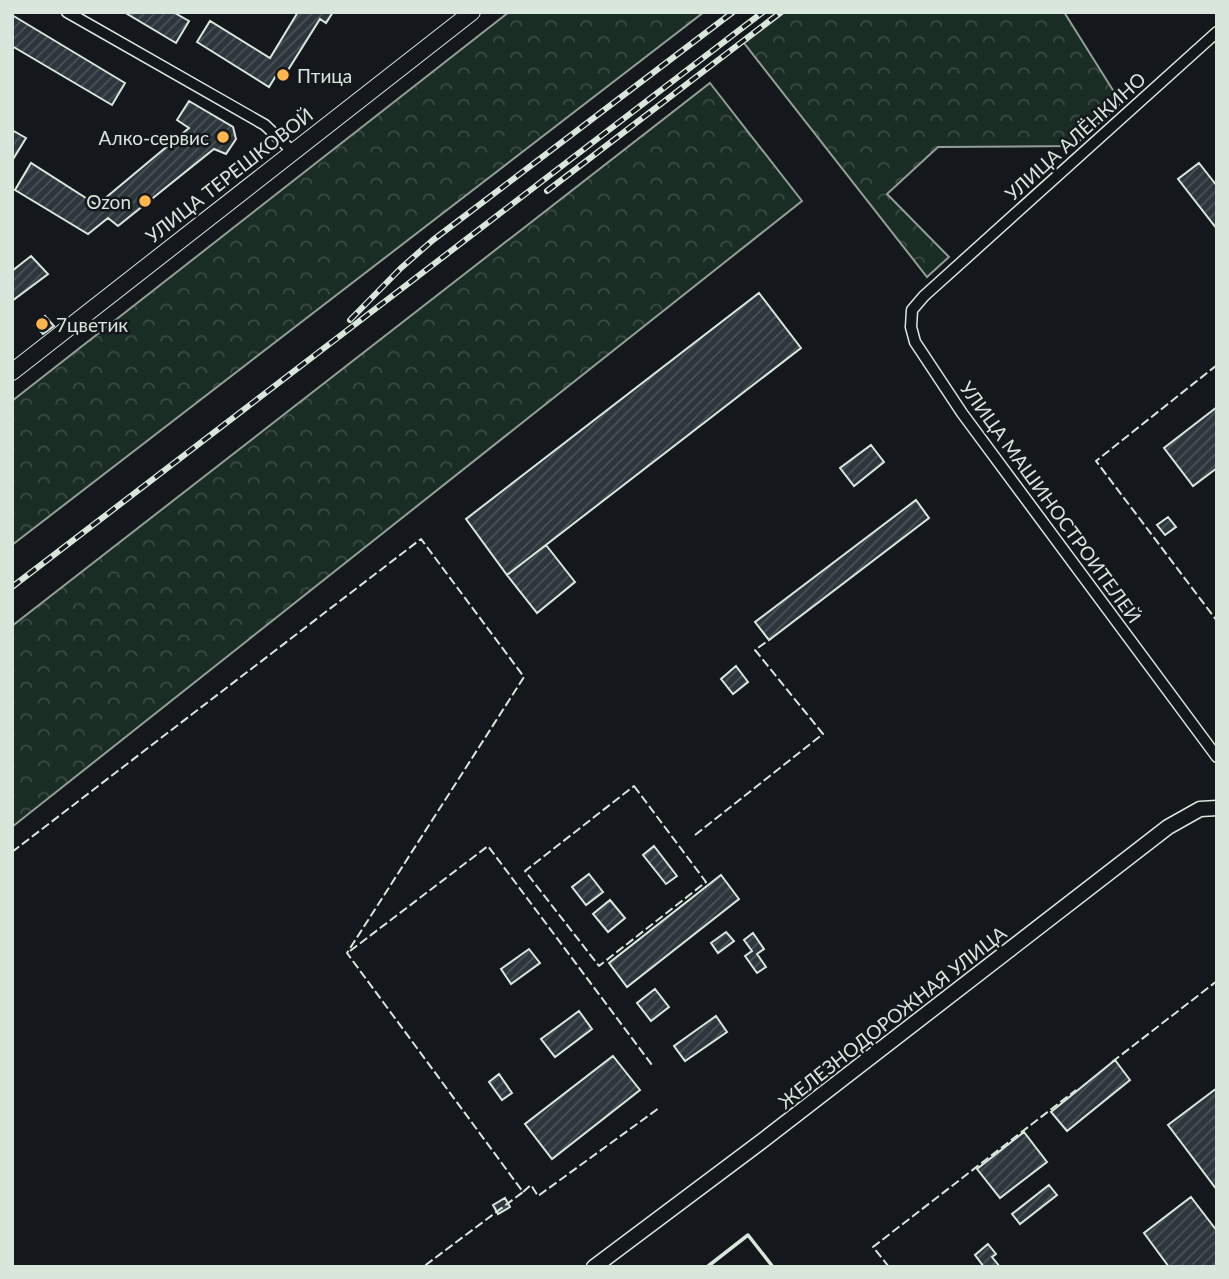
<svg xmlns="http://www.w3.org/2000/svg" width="1229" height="1279" viewBox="0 0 1229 1279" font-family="Lato,sans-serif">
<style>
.forest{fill:url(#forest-crowns);stroke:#939e99;stroke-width:2}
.building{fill:url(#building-hatch);stroke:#d8e6dc;stroke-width:2}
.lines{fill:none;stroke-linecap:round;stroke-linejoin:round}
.minor-casing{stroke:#d8e6dc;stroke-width:13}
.tertiary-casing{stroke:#d8e6dc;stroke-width:17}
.secondary-casing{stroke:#d8e6dc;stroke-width:18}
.minor{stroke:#14181c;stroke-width:10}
.tertiary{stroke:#14181c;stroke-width:14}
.secondary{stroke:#14181c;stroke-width:16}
.rail-casing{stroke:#d8e6dc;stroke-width:6}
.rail{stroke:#14181c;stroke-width:3.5;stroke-dasharray:10;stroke-linecap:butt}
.fence{stroke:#d8e6dc;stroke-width:2;stroke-dasharray:9 3.5;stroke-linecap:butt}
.wall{stroke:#d8e6dc;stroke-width:3.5}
.poi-dot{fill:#ffb74d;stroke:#14181c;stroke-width:2.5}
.labels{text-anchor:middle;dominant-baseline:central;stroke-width:5;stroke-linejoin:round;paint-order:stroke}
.poi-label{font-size:19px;fill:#d8e6dc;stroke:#14181c;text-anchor:start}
.street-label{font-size:19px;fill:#d8e6dc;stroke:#14181c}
</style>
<defs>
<pattern id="forest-crowns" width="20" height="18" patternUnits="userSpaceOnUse" patternTransform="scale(1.75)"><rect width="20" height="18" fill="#1a2d24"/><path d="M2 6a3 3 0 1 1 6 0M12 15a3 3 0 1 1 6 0" fill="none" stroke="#3b4b43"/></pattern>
<pattern id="building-hatch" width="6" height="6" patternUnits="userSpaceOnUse" patternTransform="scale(1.75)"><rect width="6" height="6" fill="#2c363c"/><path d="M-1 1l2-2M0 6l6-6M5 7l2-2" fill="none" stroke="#4a5358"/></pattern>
</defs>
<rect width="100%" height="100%" fill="#14181c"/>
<!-- forest -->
<path class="forest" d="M509 12H704L12 545V401Z
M785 12H1064L1121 103 1074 146 938 147 887 194 949 257 927 277 744 43Z
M710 83 802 201 12 827V626Z"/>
<!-- building -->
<path class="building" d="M124 12H173L189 21 176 43Z
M298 12H333L326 23 320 19 283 78 277 74 269 87 197 42 210 21 270 58Z
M12 15 125 83 112 105 12 46Z
M189 101 233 127 236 139 226 154 214 149 118 226 108 218 88 234 15 190 31 163 97 205 189 128 177 120Z
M12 130 26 138 12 161Z
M1199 163 1217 186V229L1178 179Z
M31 256 48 274 12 301V271Z
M759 293 801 348 507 575 466 519Z
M45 316 54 326 43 334 35 325Z
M1217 407V468L1193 486 1164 448Z
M871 445 884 462 854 486 840 468Z
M916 500 929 518 769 640 755 622Z
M1168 517 1176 527 1165 535 1157 525Z
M546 545 575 582 537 613 507 575Z
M736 666 748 682 733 694 721 679Z
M654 846 677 876 666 884 643 855Z
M589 874 603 892 586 905 572 887Z
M721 875 739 899 627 987 609 963Z
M610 900 625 918 608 932 593 914Z
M726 932 734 941 718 953 711 943Z
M753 933 764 949 757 954 766 967 757 973 745 956 752 951 744 940Z
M529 949 540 963 511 984 501 969Z
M655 989 669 1007 651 1021 637 1003Z
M579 1011 592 1029 555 1057 541 1039Z
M716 1016 727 1032 685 1061 674 1046Z
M613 1056 640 1090 552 1159 525 1124Z
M1115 1060 1130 1080 1067 1131 1051 1112Z
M499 1074 512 1093 502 1100 489 1082Z
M1217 1088V1190L1168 1125Z
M1024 1132 1047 1162 1000 1198 977 1169Z
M1049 1185 1057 1195 1020 1224 1012 1214Z
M1191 1197 1217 1231V1267H1169L1144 1233Z
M505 1198 510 1207 498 1214 493 1205Z
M988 1244 996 1254 992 1257 1000 1267H984L975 1255Z"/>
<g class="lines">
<!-- minor casing -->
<g class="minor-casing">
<path id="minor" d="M67 12 265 125 293 152
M1217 32 924 296 912 310 911 327 915 342 962 413 1217 757"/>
</g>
<!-- tertiary casing -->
<g class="tertiary-casing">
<path id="tertiary" d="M594 1267 766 1138 1168 827 1200 809 1217 808"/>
</g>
<!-- secondary casing -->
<g class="secondary-casing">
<path id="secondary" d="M12 372 472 12"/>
</g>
<!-- minor -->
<use href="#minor" class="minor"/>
<!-- tertiary -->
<use href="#tertiary" class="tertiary"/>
<!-- secondary -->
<use href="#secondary" class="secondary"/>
<!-- rail casing -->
<g class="rail-casing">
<path id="rail" d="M547 191 781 12
M350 320 401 268 433 240 733 12
M12 587 763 12"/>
</g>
<!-- rail -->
<use href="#rail" class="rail"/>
<!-- fence -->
<path class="fence" d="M1217 365 1096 461 1217 621
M634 786 706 882 599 966 525 871Z
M695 835 823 734 755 650 769 640
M12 852 421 539 524 677 347 953 523 1192 423 1267
M350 951 488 846 652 1065
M1112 1062 1217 981
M523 1192 531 1185 538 1196 659 1108
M889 1267 873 1247 1076 1090"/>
<!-- wall -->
<path class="wall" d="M707 1267 748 1235 773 1267"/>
</g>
<!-- markers -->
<g class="poi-dot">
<circle cx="283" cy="75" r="7"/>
<circle cx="223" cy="137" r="7"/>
<circle cx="145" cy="201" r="7"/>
<circle cx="42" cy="324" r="7"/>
</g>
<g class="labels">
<!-- poi labels -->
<g class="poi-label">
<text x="297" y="75">Птица</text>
<text x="209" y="137" text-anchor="end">Алко-сервис</text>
<text x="131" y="201" text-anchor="end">Ozon</text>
<text x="56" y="324">7цветик</text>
</g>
<!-- street labels -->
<g class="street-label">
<text transform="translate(1075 136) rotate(-42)">УЛИЦА АЛЁНКИНО</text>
<text transform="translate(229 175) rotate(-38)">УЛИЦА ТЕРЕШКОВОЙ</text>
<text transform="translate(1051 502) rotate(54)">УЛИЦА МАШИНОСТРОИТЕЛЕЙ</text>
<text transform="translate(892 1017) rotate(-38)">ЖЕЛЕЗНОДОРОЖНАЯ УЛИЦА</text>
</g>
</g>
<!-- border -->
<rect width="1229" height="1279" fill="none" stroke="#d8e6dc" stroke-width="28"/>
</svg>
